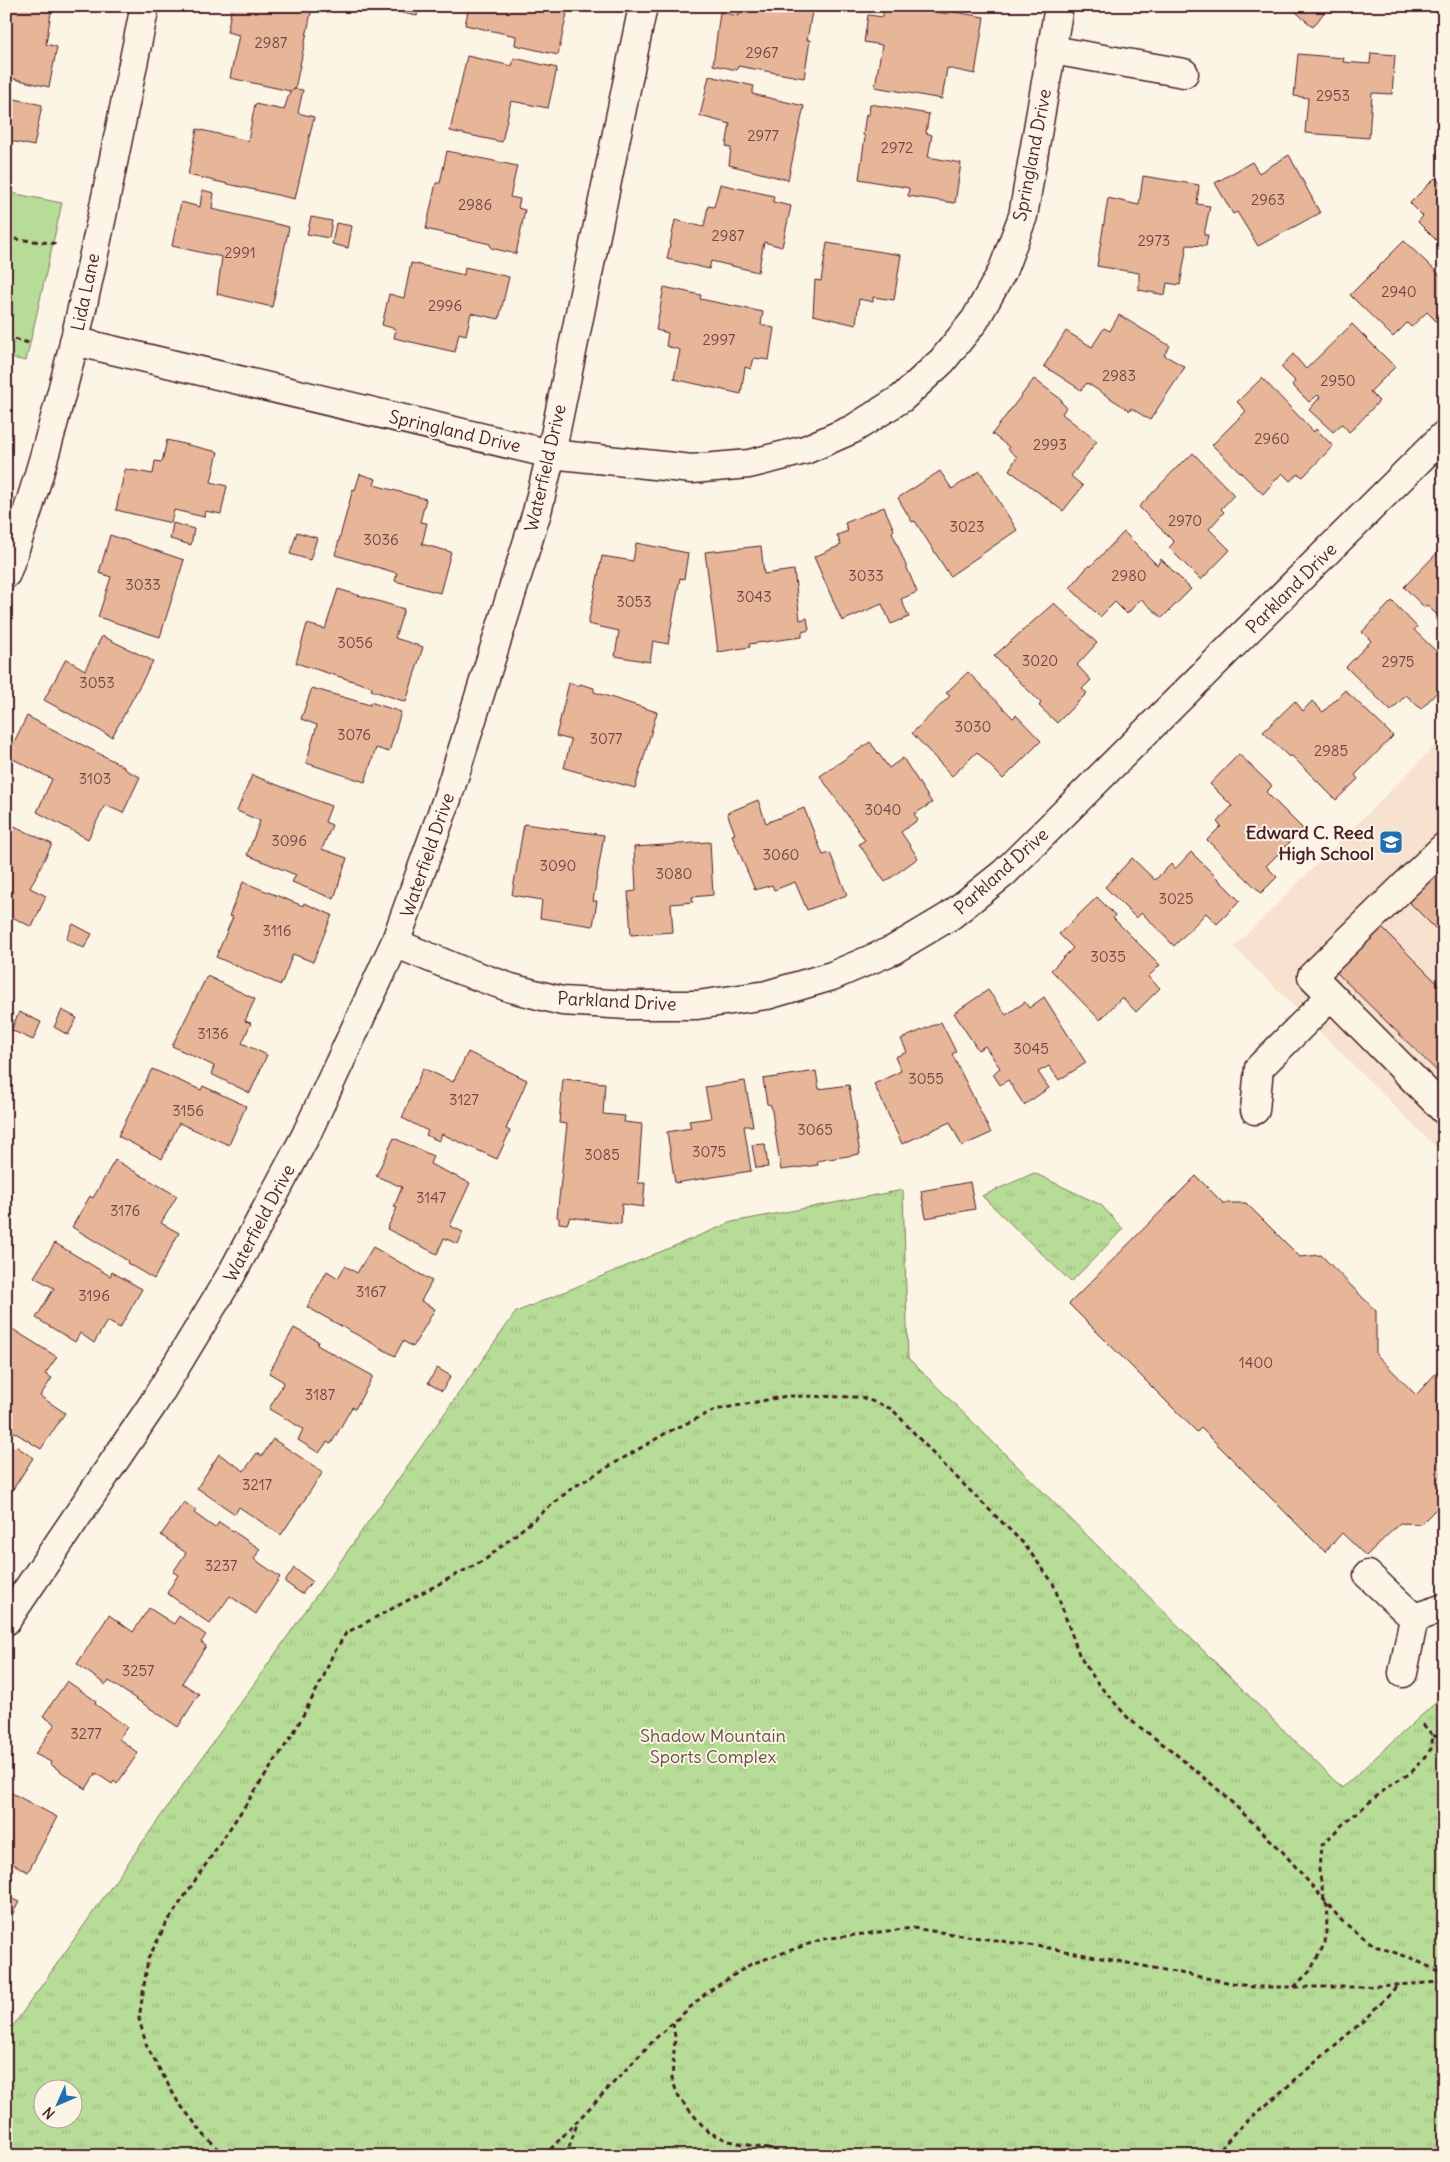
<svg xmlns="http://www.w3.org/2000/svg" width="1450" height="2162" viewBox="0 0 1450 2162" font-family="Delius,sans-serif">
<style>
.built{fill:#f6e2ce}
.green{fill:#b7dc97;stroke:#807e61}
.park{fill:url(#park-tufts);stroke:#807e61;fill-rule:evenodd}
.building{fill:#e7b699;stroke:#4a1f2b}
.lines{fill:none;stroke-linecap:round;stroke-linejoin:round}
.minor-casing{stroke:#4a1f2b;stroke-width:31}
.path{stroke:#4a1f2b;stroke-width:3;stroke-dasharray:5 4;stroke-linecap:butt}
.minor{stroke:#fcf5e5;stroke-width:28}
.labels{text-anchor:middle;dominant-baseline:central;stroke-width:4;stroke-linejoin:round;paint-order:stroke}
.number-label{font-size:15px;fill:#714546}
.street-label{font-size:18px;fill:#4a1f2b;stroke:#fcf5e5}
.poi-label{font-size:18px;font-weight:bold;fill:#4a1f2b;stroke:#fcf5e5;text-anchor:end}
.park-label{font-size:18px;fill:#654e46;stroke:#fcf5e5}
</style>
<defs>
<pattern id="park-tufts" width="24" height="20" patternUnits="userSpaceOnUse" patternTransform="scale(1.25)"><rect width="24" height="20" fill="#b7dc97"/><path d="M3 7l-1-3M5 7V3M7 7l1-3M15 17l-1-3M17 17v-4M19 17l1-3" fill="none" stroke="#9fbc82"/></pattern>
</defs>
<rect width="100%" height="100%" fill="#fcf5e5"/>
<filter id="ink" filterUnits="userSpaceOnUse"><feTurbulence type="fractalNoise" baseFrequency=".02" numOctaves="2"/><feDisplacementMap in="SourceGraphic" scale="10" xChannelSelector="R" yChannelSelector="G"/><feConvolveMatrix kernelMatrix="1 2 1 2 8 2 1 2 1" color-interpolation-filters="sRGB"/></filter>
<g filter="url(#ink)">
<!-- built -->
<path class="built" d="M1444 737V1155L1234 947Z"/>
<!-- green -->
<path class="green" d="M6 192 62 203 26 361 6 357Z"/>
<!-- park -->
<path class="park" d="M1034 1173 1101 1205 1123 1229 1071 1282 982 1196Z
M903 1190 908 1358 1342 1788 1444 1695V2156H6V2036L516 1312 732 1222ZM42 2090H72V2120H42Z"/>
<!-- building -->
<path class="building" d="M6 6H52L46 44 57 47 49 87 6 77Z
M232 6H304L312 8 295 89 290 91 230 78 239 35 227 32Z
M399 6H419L417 16 398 12Z
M469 6H539L567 13 558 55 515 45 516 36 465 25Z
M741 6H813L807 40H810L804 78 738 66 737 70 713 65 720 12 739 16Z
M867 6H902L948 14 949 11 984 17 975 74 947 68 942 99 875 87 882 45 864 42 868 15 883 17V10Z
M1269 6H1282L1276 13Z
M1289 6H1329L1313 27Z
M1371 53 1395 55 1392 94 1372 93 1369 138 1305 133 1308 98 1294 96 1298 54 1344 58 1343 62 1370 64Z
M467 56 512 66 514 58 557 68 548 108 511 101 502 142 450 131Z
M709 76 754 86 752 94 804 106 788 180 729 165 731 148 726 146 730 124 700 116Z
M295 89 303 90 298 113 314 117 295 199 188 175 197 129 248 141 255 104 284 110 290 91Z
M6 97 42 105 34 146 11 141 6 162Z
M870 104 929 114 926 133 932 135 928 157 961 163 955 203 908 196 909 188 859 179 865 137 863 135 866 114 869 115Z
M447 151 517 166 510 197 520 199 518 208 525 210 516 254 491 248 490 244 426 229 436 183H440Z
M1289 155 1320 213 1258 246 1237 212 1233 214 1215 183 1252 162 1259 173Z
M1143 176 1199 185 1197 204 1210 206 1204 235H1208L1206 246 1187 245 1180 285 1167 283 1165 295 1139 290V273L1097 266 1108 198 1139 205Z
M1435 178 1444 186V248L1418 222 1423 216 1410 203Z
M720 184 774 196 773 202 791 206 782 247 764 242 758 272 711 261 709 269 667 259 675 220 704 227 708 206 714 207Z
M202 190 214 193 212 209 289 227 272 307 217 294 222 257 172 246 181 202 200 207Z
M311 217 332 221 329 238 307 234Z
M336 223 352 226 348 248 332 244Z
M1404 241 1442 277 1444 276V329L1427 312 1411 327 1407 323 1393 337 1350 295Z
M827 243 901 255 894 300 873 297V302L859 299 856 325 813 315 815 280 821 281Z
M411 263 464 275 465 267 509 277 499 319 471 313 466 335 459 333 455 352 394 338 396 329 382 325 389 294 404 298Z
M664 287 701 295 700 299 763 312 761 325 774 328 769 360 754 358 751 369 745 367 741 394 674 379 680 350 666 346 668 333 656 330Z
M1119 315 1170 346 1164 355 1185 367 1150 420 1131 408 1130 411 1087 383 1081 390 1044 366 1066 331 1092 347 1104 328 1110 331Z
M1352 324 1395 367 1370 392 1379 401 1356 426 1349 432 1342 424 1333 432 1309 410 1320 397 1318 395 1309 402 1292 385 1295 381 1281 367 1293 354 1306 369Z
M1262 378 1314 432 1316 429 1333 446 1303 477 1298 474 1290 481 1282 473 1263 494 1212 445 1246 411 1237 402Z
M1034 379 1062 400 1061 402 1066 407 1062 414 1097 441 1071 476 1083 486 1063 511 1009 470 1017 457 1008 449 1009 447 992 434Z
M167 440 218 452 211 482 227 486 221 514 205 511 204 517 174 510 171 523 116 510 125 469 153 474 155 461 162 462Z
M1193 453 1234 495 1221 509 1224 512 1209 529 1230 550 1201 580 1169 548 1174 542 1139 507 1183 461 1184 462Z
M940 471 952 489 980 471 1017 530 950 576 915 521 912 522 898 498Z
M360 474 376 479 374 485 426 499 420 522 427 523 422 544 451 552 440 593 395 581 397 573 335 555 353 489 355 490Z
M884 507 894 530 892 532 917 592 901 599 909 617 891 624 882 604 842 621 814 557 841 545 837 535 848 531 845 523Z
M173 523 194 529 191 545 170 539Z
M297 532 317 538 310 560 290 554Z
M1124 532 1157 565 1161 559 1191 589 1162 618 1141 599 1127 614 1115 602 1100 617 1070 588 1089 565 1090 567Z
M110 535 184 560 160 637 98 617 111 577 99 573Z
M636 543 688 553 684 579 680 578 668 644 653 641 650 662 615 656 619 631 588 624 602 556 633 561Z
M761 546 764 574 794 570 800 620 807 618 809 630 802 632V637L749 644 750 647 718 652 705 552Z
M1439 551 1444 555V622L1427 605 1424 607 1404 587Z
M338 589 404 609 395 638 423 647 406 702 371 690 372 687 296 663 307 624 325 629Z
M1392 601 1417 627 1414 630 1440 655 1442 653 1444 655V685L1421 709 1406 695 1391 711 1346 667 1371 641 1362 632Z
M1054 603 1097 643 1077 665 1091 680 1082 689 1087 693 1057 723 1039 706 1041 703 994 656Z
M102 636 153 661 112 737 44 700 66 659 85 670Z
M968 672 1013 718 1016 715 1041 741 1003 779 977 752 952 776 912 733 950 696 946 693Z
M569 683 579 686 580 684 594 688V692L657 712 635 788 564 768 571 740 556 736Z
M312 688 370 705V702L401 712 389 752 376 748 365 782 306 763 317 725 301 719Z
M1345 690 1393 736 1355 775 1358 779 1336 800 1291 755 1289 757 1263 732 1295 701 1303 711 1312 701 1323 712Z
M27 716 121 765 124 767V769L140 777 123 813 105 805 88 839 37 812 52 779 7 756Z
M870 742 889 768 903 758 932 803 914 814 918 820 901 832 918 858 885 882 859 844 865 840 820 776Z
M1239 754 1272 786 1266 792 1303 829 1266 866 1277 877 1261 893 1207 840 1221 826 1217 822 1232 806 1210 784Z
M252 775 331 806 325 822 332 825 322 849 347 858 334 899 292 882 296 875 247 855 260 821 237 811Z
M758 800 766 823 804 808 823 855 830 853 847 895 807 910 795 882 774 890 772 885 755 890 732 835 735 834 727 813Z
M6 822 52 844 30 888 46 896 32 927 6 914Z
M524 824 604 835 593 901H597L593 926 540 918 542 900 512 895Z
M710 842 713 895 692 897 693 902 671 904 673 932 631 935 628 892 636 891 634 847Z
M1191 852 1240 901 1217 924 1206 913 1174 946 1142 913 1136 918 1105 887 1132 858 1155 880 1171 864 1175 869Z
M1444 859V937L1405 898Z
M243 882 303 906 304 903 332 915 313 962 293 954 281 985 216 957 233 917 229 916Z
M1097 897 1115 915 1113 918 1160 965 1148 977 1160 988 1136 1012 1122 997 1100 1020 1051 970 1073 948 1059 934Z
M73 924 92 934 84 948 66 939Z
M1378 924 1444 990V1078L1333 969Z
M207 976 255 999 245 1021 251 1023 242 1043 267 1055 250 1093 211 1074 214 1066 172 1046Z
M988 990 1006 1015 1025 1002 1029 1008 1044 997 1086 1063 1059 1080 1049 1066 1038 1072 1049 1088 1024 1105 1008 1080 1000 1085 993 1074 1000 1068 985 1046 978 1050 954 1013Z
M62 1010 77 1018 68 1035 54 1027Z
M19 1012 41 1022 33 1040 11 1030Z
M941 1022 956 1052 952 1054 991 1133 962 1146 950 1122 902 1144 874 1084 901 1071 895 1057 907 1052 901 1039Z
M468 1052 527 1080 506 1129 510 1131 497 1159 442 1134 439 1141 426 1135 428 1131 402 1118 423 1068 453 1082Z
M152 1069 201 1090 203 1086 246 1106 229 1145 179 1123 162 1159 118 1136Z
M816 1071 819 1089 849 1085 860 1154 817 1161 818 1165 781 1170 771 1105 767 1104 763 1079Z
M563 1079 605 1083 603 1114 625 1116 624 1122 642 1124 638 1183H645L643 1207 622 1204 621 1224 570 1217 567 1224 559 1223V1218L557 1217 567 1124 559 1123Z
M745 1081 753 1126H744L751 1171 675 1183 667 1132 691 1128 689 1121 711 1118 705 1087Z
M394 1138 433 1156 430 1164 470 1183 450 1226 463 1232 458 1244 444 1238 437 1254 387 1229 397 1208 394 1207 402 1187 376 1176Z
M765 1144 768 1167 756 1168 752 1145Z
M115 1160 177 1196 161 1223 179 1233 154 1279 127 1263 128 1261 72 1227 90 1196 93 1198Z
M1196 1176 1223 1203H1246L1300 1257 1321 1255 1376 1311V1354L1416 1395 1438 1371H1444V1480L1439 1486V1506L1421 1524 1400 1523 1366 1556 1342 1533 1325 1552 1201 1428 1197 1432 1069 1304Z
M970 1182 975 1209 926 1218 921 1191Z
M55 1243 110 1276 112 1272 142 1289 120 1328 107 1321 94 1343 80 1333 75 1342 36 1318 54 1288 34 1277Z
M373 1247 432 1281 421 1301 435 1309 413 1347 403 1341 395 1356 307 1307 327 1271 338 1278 345 1266 357 1273Z
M6 1325 57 1357 45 1374 52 1378 40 1396 65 1413 41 1449 6 1427Z
M294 1328 318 1341 317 1345 373 1376 355 1409 352 1407 331 1444 327 1442 319 1453 298 1440 303 1429 269 1409 284 1382 269 1373Z
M437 1368 451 1376 442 1391 428 1383Z
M273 1439 323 1472 281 1535 239 1507 235 1514 197 1488 219 1454 244 1471 257 1453 262 1456Z
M6 1443 14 1448 16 1446 33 1458 10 1494 6 1491Z
M184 1502 196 1510 194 1513 215 1528 219 1522 260 1549 254 1559 280 1577 256 1614 230 1596 210 1624 167 1593 178 1575 173 1572 186 1553 161 1535Z
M294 1568 312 1581 302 1594 285 1582Z
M149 1608 174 1624 179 1616 206 1635 201 1642 206 1646 182 1683 199 1694 178 1727 109 1681 106 1685 77 1664 109 1615 133 1632Z
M67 1681 96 1701 95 1704 127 1727 119 1739 138 1753 117 1784 114 1781 112 1784 96 1773 86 1789 50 1764 51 1762 35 1754 55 1724 43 1716Z
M6 1790 57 1817 28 1872 6 1860Z
M6 1896 19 1902 6 1926Z"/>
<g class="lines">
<!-- minor casing -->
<g class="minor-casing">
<path id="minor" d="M1052 50 1184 73
M74 341 551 454 692 469 749 464 805 450 853 429 902 398 942 361 975 320 1002 272 1023 216 1059 6
M6 574C73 391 105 196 145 6
M1444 847 1312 976 1444 1110
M395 943 460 970 511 988 562 1001 627 1005H697L767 995 832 976 893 950 950 916 1004 873 1444 435
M1255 1110 1259 1068 1331 996
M1368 1575 1414 1618
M1414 1618 1444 1608
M6 1621 153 1404 231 1275 306 1135 395 943 447 799 537 512 551 454 643 6
M1403 1673 1414 1618"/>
</g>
<!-- path -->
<path class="path" d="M6 238 59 244
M6 337 29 343
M1433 1736 1444 1734
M1294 1987 1310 1971 1325 1943 1328 1909 1324 1899 1319 1870 1321 1846 1343 1824 1393 1783 1411 1773 1431 1749 1433 1736 1422 1723
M673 2023 675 2037 672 2079 679 2098 708 2132 729 2141 803 2156
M226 2156 205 2136 178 2102 147 2047 139 2019 148 1959 166 1924 293 1734 323 1678 332 1656 346 1633 486 1559 572 1488 668 1432 715 1410 787 1396 861 1397 892 1409 938 1459 1024 1544 1053 1583 1080 1657 1099 1685 1130 1720 1171 1750 1222 1793 1282 1851 1343 1922 1375 1946 1411 1958 1444 1974
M544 2156 657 2037 705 1994 751 1964 823 1939 912 1928 1049 1948 1253 1987H1360L1444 1982
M566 2156 578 2121
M1215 2156 1235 2132 1363 2021 1397 1986"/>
<!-- minor -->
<use href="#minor" class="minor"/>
</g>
</g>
<!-- icons -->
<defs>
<g id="school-square" transform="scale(1.25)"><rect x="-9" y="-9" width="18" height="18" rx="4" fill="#1f6fb2" stroke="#fcf5e5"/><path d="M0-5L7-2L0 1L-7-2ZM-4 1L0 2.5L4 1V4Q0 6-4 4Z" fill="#fff"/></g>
</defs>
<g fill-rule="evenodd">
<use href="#school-square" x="1391" y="842"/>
</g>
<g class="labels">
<!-- number labels -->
<g class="number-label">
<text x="271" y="42">2987</text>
<text x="762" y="52">2967</text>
<text x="1333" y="95">2953</text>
<text x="763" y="135">2977</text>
<text x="897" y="147">2972</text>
<text x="1268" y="199">2963</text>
<text x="475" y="204">2986</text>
<text x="728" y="235">2987</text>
<text x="1154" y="240">2973</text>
<text x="240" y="252">2991</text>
<text x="1399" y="291">2940</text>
<text x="445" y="305">2996</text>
<text x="719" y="339">2997</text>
<text x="1119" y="375">2983</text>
<text x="1338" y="380">2950</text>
<text x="1272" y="438">2960</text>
<text x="1050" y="444">2993</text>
<text x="1185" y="520">2970</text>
<text x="967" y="526">3023</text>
<text x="381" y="539">3036</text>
<text x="866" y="575">3033</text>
<text x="1129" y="575">2980</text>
<text x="143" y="584">3033</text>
<text x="754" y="596">3043</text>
<text x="634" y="601">3053</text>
<text x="355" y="642">3056</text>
<text x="1040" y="660">3020</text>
<text x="1398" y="661">2975</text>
<text x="97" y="682">3053</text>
<text x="973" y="726">3030</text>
<text x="354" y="734">3076</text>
<text x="606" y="738">3077</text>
<text x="1331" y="750">2985</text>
<text x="95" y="778">3103</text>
<text x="883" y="809">3040</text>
<text x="289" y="840">3096</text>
<text x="781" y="854">3060</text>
<text x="558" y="865">3090</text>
<text x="674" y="873">3080</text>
<text x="1176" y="898">3025</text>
<text x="277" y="930">3116</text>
<text x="1108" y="956">3035</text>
<text x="213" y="1033">3136</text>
<text x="1031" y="1048">3045</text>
<text x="926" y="1078">3055</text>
<text x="464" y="1099">3127</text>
<text x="188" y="1110">3156</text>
<text x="815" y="1129">3065</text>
<text x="709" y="1151">3075</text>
<text x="602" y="1154">3085</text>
<text x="431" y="1197">3147</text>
<text x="125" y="1210">3176</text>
<text x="371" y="1291">3167</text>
<text x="94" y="1295">3196</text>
<text x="1256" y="1362">1400</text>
<text x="320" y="1394">3187</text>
<text x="257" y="1484">3217</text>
<text x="221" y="1565">3237</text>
<text x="138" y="1670">3257</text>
<text x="86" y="1733">3277</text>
</g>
<!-- street labels -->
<g class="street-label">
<text transform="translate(1032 155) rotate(-79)">Springland Drive</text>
<text transform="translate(85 292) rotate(-78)">Lida Lane</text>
<text transform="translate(455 431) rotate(13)">Springland Drive</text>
<text transform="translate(545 468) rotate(-77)">Waterfield Drive</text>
<text transform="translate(1291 588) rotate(-45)">Parkland Drive</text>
<text transform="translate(427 855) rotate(-71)">Waterfield Drive</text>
<text transform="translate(1001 871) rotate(-42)">Parkland Drive</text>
<text transform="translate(617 1001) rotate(3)">Parkland Drive</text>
<text transform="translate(259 1223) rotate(-62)">Waterfield Drive</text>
</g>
<!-- poi labels -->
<g class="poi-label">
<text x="1374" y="832">Edward C. Reed<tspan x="1374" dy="21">High School</tspan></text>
</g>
<!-- park labels -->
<g class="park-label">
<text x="713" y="1735">Shadow Mountain<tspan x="713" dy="21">Sports Complex</tspan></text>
</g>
</g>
<!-- margin -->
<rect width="1450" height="2162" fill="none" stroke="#fcf5e5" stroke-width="25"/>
<rect x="12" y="12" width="1425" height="2137" fill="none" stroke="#4a1f2b" stroke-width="2" filter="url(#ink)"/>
<!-- north arrow -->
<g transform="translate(58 2104) rotate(225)"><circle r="24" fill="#fcf5e5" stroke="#b59f9b"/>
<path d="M0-4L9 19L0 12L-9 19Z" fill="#1f6fb2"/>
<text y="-8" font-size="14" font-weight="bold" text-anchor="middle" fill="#4a1f2b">N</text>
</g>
</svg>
